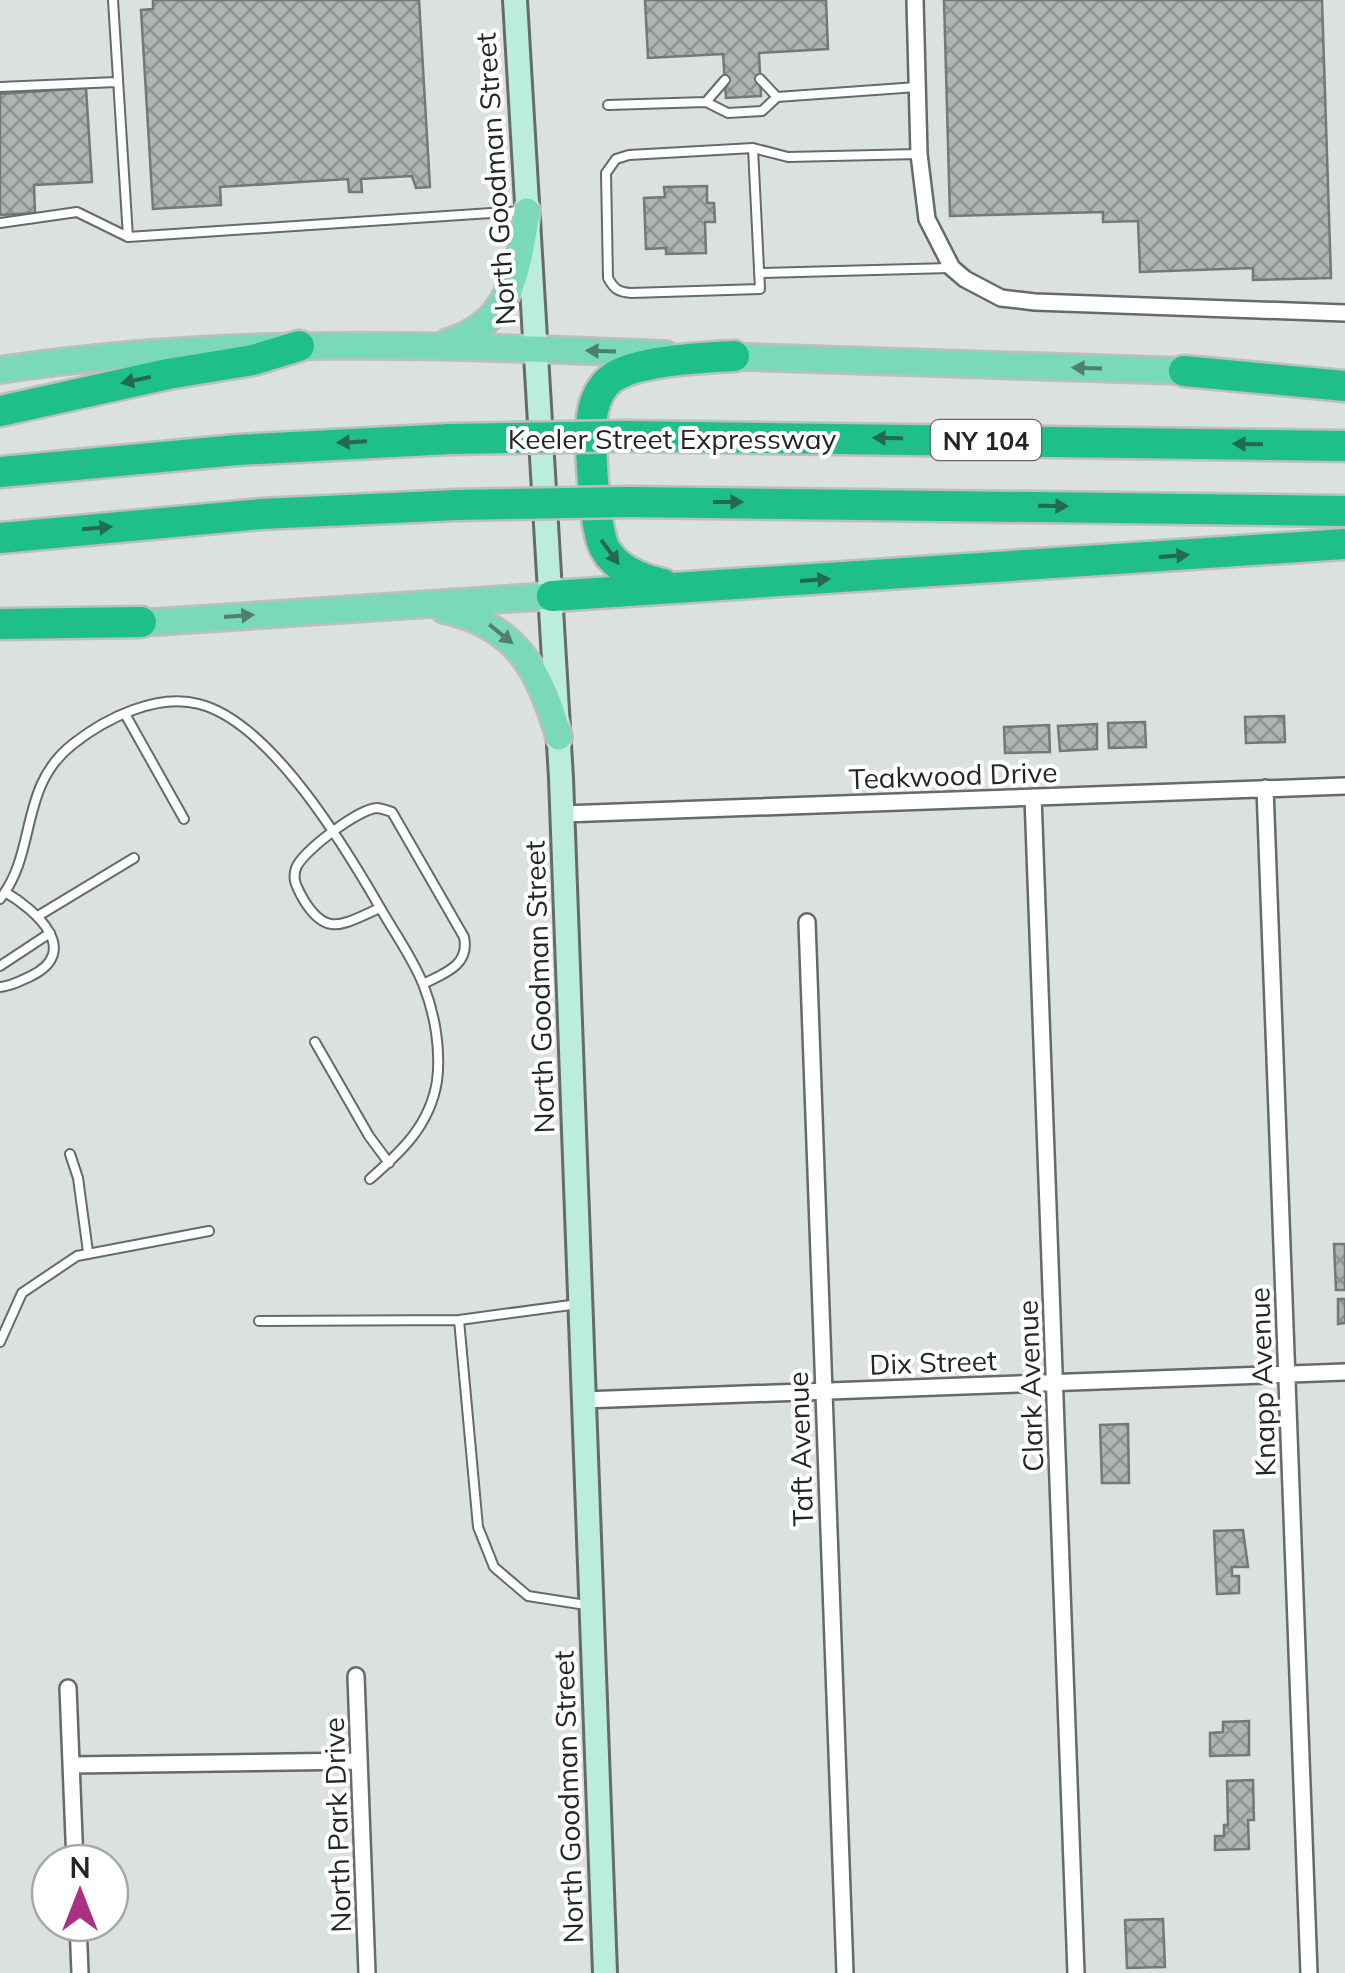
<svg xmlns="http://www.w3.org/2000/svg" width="1345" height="1973" viewBox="0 0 1345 1973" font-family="Mulish,sans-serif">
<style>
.building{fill:url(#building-cross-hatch);stroke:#737976;stroke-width:2.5}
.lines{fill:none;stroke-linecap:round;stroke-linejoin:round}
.lane-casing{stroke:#656b68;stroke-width:12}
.street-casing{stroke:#656b68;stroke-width:20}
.secondary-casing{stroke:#656b68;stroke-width:28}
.primary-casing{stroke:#bdbebe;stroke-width:30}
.highway-casing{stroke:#bdbebe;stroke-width:35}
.lane{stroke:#fff;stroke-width:8}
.street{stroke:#fff;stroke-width:15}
.secondary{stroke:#bcecdb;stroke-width:22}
.primary{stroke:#79d9b8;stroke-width:25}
.highway{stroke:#1fbf88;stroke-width:30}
.highway-bridge-casing{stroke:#bdbebe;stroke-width:35;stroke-linecap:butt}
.highway-bridge{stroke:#1fbf88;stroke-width:30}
.oneway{fill:#4e806e}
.oneway2{fill:#226b52}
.labels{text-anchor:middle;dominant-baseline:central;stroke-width:8;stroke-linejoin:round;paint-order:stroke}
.shield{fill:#fff;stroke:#666766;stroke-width:2.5}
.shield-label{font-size:25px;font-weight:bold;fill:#242625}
.street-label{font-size:28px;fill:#242625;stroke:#fff}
</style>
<defs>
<pattern id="building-cross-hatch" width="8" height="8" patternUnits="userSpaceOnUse" patternTransform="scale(2.5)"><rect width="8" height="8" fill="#aeb5b1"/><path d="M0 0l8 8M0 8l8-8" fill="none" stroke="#8d9390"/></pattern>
</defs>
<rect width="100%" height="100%" fill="#dbe2de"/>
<!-- building -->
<path class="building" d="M153 0H419L430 187 416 188 412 176 361 179 362 192H349L348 179 220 187 221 205 153 209 141 10 153 9Z
M645 0H826L828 49 759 53 761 96 726 98 723 54 648 58Z
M944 0H1322L1331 278 1253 280V268L1140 272 1138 221 1103 222V212L950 216Z
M86 88 92 182 34 185 35 213 0 215V94Z
M707 186V203H714L715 222H705L706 253 666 254V248L646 249 644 198 665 197 664 187Z
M1284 716 1285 742 1246 743 1245 717Z
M1145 722 1146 747 1109 748 1108 723Z
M1097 724V749L1060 751 1058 726Z
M1049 725 1050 752 1005 753 1004 727Z
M1334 1244H1345V1290H1336Z
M1338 1299H1345V1323L1338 1324Z
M1128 1424 1129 1483H1102L1100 1425Z
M1243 1530 1248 1567H1232V1576H1239V1593L1217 1594 1214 1531Z
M1249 1721V1755L1210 1756V1733L1223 1732V1722Z
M1253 1780 1254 1820H1248L1249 1849 1215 1850V1836H1224V1825H1228L1227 1781Z
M1163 1919 1165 1967 1127 1968 1125 1920Z"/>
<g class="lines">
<!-- lane casing -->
<g class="lane-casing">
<path id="lane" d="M113 0 128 237
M760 79 777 97
M0 87 116 82
M706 102 725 80
M608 105 706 102 728 113 762 111 777 97 917 87
M753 148 760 289 631 293C618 292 614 289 608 278L606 173 616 159 629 155 753 148 788 157 919 154
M0 223 77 212 128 237 522 211
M759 273 950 268
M125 714 184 819
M0 899C38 851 18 787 73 744 106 718 157 693 199 704 271 722 347 850 382 911 396 935 413 959 423 984 435 1014 441 1050 437 1081 430 1125 402 1151 370 1179
M380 908C343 924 326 939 302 897 297 887 292 880 296 868 303 851 358 809 377 808 380 808 389 811 392 812L464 937C470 965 445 973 423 984
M38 916 134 858
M0 966 50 933
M0 987C12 986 20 981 31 976 82 951 36 910 5 892
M315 1042 369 1136 389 1163
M70 1154 78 1178 88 1252
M459 1320 578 1304
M259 1321 459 1320 478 1527 494 1567 528 1596 586 1605
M0 1342 22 1293 77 1256 209 1231"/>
</g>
<!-- street casing -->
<g class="street-casing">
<path id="street" d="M915 0 919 154 927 219 952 268 965 279 1001 298 1035 302 1345 313
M1265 788 1309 1973
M1033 797 1076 1973
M563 814 1345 786
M807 922 845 1973
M583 1400 1345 1372
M356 1676 367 1973
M68 1688 75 1863
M71 1765 359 1761
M78 1923 80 1973"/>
</g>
<!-- secondary casing -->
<g class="secondary-casing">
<path id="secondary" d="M515 0 561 778 605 1973"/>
</g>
<!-- primary casing -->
<g class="primary-casing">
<path id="primary" d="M448 342C512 323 518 269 527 211
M715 356 1184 371
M0 370C220 336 443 345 665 354
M444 610C516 625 540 670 559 737
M125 624 552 596"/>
</g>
<!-- highway casing -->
<g class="highway-casing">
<path id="highway" d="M1184 371 1345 386
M0 411 168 374 253 360 299 346
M626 436 1345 446
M0 472 237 450 450 439
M630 502 1345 511
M0 538 261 514 457 505
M663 584C640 579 617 570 605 549 594 530 588 433 593 411 595 399 602 385 612 378 638 360 702 358 734 356
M552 596 1345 544
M0 624 141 622"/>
</g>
<!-- lane -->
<use href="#lane" class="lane"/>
<!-- street -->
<use href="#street" class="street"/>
<!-- secondary -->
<use href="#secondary" class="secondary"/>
<!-- primary -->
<use href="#primary" class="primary"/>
<!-- highway -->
<use href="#highway" class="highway"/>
<!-- highway-bridge casing -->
<g class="highway-bridge-casing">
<path id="highway-bridge" d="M450 439 626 436
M457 505 630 502"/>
</g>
<!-- highway-bridge -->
<use href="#highway-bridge" class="highway-bridge"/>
</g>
<!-- one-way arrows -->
<defs><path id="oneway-solid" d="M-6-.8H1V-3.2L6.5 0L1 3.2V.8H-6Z" transform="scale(2.5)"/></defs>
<g class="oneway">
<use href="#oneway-solid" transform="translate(601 351) rotate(-178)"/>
<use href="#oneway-solid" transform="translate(1087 368) rotate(-178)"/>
<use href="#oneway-solid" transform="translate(239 616) rotate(-4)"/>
<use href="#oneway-solid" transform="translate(501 634) rotate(39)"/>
</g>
<g class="oneway2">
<use href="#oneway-solid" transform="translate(136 380) rotate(168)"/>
<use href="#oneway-solid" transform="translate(888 438) rotate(-179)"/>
<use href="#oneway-solid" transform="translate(352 442) rotate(177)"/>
<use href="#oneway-solid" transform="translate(1248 444) rotate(-179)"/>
<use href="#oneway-solid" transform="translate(728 502)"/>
<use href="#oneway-solid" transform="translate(1053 506) rotate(1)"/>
<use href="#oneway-solid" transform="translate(97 528) rotate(-5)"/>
<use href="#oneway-solid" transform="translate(610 552) rotate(54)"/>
<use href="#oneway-solid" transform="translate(1174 556) rotate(-4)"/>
<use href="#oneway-solid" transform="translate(815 580) rotate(-4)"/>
</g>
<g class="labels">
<!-- shield labels -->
<rect class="shield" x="931" y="420" width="110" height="40" rx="8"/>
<g class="shield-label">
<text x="986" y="440">NY 104</text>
</g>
<!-- street labels -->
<g class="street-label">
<text transform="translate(495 179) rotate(-94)">North Goodman Street</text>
<text x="672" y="438">Keeler Street Expressway</text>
<text transform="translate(953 775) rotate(-2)">Teakwood Drive</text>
<text transform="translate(539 987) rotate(-92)">North Goodman Street</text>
<text transform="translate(933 1362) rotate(-2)">Dix Street</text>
<text transform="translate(1262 1382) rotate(-92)">Knapp Avenue</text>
<text transform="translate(1030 1386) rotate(-92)">Clark Avenue</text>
<text transform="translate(800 1449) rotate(-92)">Taft Avenue</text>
<text transform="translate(568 1797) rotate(-92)">North Goodman Street</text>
<text transform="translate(337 1825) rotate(-92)">North Park Drive</text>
</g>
</g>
<!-- north arrow -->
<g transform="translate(80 1893)"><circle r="48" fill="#ffffff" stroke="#a7a8a8" stroke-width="2.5"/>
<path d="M0-8L18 38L0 25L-18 38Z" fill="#aa3084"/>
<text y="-15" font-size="28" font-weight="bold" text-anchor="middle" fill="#242625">N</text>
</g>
</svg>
